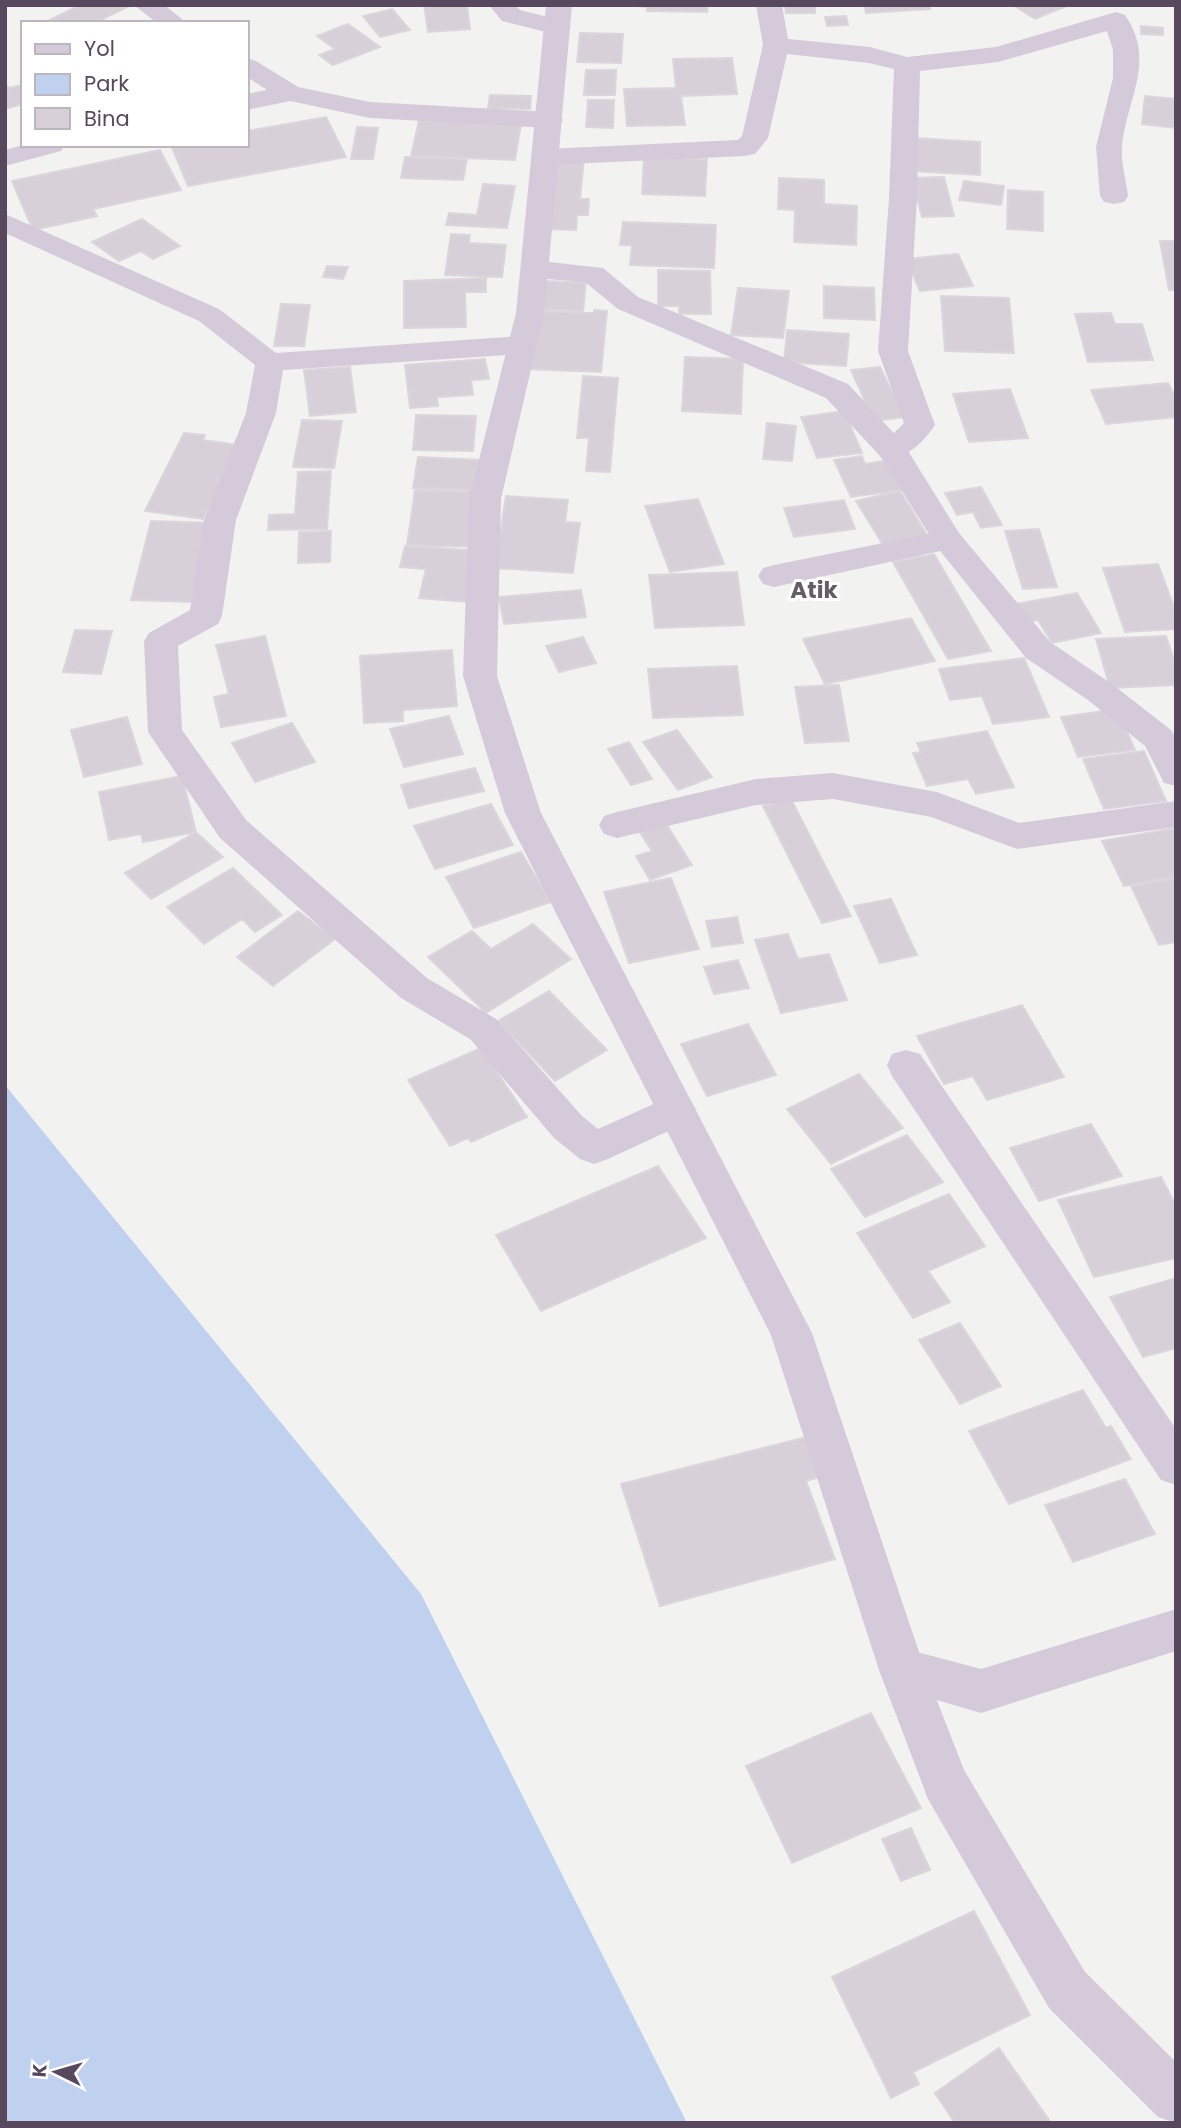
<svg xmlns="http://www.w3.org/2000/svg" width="1181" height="2128" viewBox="0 0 1181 2128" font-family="Poppins,sans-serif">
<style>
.green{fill:#c0d1ef}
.building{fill:#d7d0d8;stroke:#dbd5dc;stroke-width:2}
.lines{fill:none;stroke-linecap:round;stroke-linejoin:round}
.minor{fill:#d5cada;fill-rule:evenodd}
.tertiary{fill:#d5cada;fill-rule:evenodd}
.labels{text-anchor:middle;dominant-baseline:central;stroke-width:6;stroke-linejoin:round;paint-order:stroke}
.quarter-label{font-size:23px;font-weight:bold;fill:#645d65;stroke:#fff}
</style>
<rect width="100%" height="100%" fill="#f2f3f0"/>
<!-- green -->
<path class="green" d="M5 1085 421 1594 687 2123H5Z"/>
<!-- building -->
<path class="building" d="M80 5H131L95 23H44Z
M424 5H467L470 29 428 32Z
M627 5H708L707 12 647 11V7Z
M785 5H815V13H786Z
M864 5H929L930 9 866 13Z
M1013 5H1069L1035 19Z
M392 9 410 30 380 37 363 16Z
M846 16 848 25 827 26 825 17Z
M348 24 380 47 333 65 319 55 335 49 317 36Z
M1141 26 1163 28V35L1141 34Z
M580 33 623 34 621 63 577 62Z
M732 58 737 94 681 96 685 125 627 126 624 89 676 88 673 59Z
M586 70H616L615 95H584Z
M5 84 9 88 21 85 23 104 5 109Z
M490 95 531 96 530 109 488 108Z
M1145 96 1176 99V128L1142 124Z
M588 100H614L613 128 586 127Z
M326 117 346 157 188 186 171 145H247V131Z
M419 120 521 124 515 160 411 156Z
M357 127 378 128 373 159H351Z
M913 138 980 142V175L912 171Z
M160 150 181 190 93 209 97 216 33 230 12 181Z
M405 157 467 159 463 180 401 178Z
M644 157 707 159 705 196 642 194Z
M553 158 584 159 580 199H589L588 215H577L576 230 546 229Z
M944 177 954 216 922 217 912 178Z
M779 178 824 180V204L857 206 856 245 794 242 795 210 778 209Z
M964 181 1004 186 1001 205 959 200Z
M483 184 515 186 507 228 446 225 449 213 477 215Z
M1008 190 1043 192V231L1007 229Z
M142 219 180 246 153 259 141 251 119 261 92 242Z
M623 222 716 225 714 268 630 265 632 245H620Z
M451 234 470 235 469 243 506 245 502 277 445 275Z
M1160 241H1176V290H1169Z
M958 254 973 286 920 291 906 259Z
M327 266 348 267 343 279 323 277Z
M658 270 710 271 711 314H679V306H658Z
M486 278V292H465L466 327 404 328V281Z
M536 281 586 282 583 311 533 309Z
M824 286 874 288 875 320 824 318Z
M738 288 789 291 783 338 731 335Z
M941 296 1009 298 1014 353 945 351Z
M281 304 310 305 304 346H274Z
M594 310 607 311 601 372 526 369 534 311 594 313Z
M1111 313 1115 324H1142L1153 360 1088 362 1075 314Z
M787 330 849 334 846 366 784 362Z
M685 357 743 359 741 414 682 411Z
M485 359 489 379 471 380 473 395 437 397 438 406 410 408 405 365Z
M350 367 356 412 310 416 304 370Z
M880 367 904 417 874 421 851 370Z
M583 376 618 378 610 472 586 471 589 438H577Z
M1168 383 1176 398V417L1106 424 1091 390Z
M1010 389 1028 438 969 442 953 394Z
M844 411 862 453 817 458 801 417Z
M416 415 476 416 473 451 413 450Z
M302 420 342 421 334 468 293 467Z
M767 423 796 426 792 461 763 459Z
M184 433 205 435 203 440 238 445 203 519 145 511Z
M862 456 865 464 889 460 902 490 851 497 834 460Z
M418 457 481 460 476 490 413 488Z
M331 471 327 529 268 530 269 515 295 514 298 472Z
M981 487 1002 525 981 528 973 512 957 515 945 493Z
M415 490 483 492 477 547 407 545Z
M900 491 929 538 885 548 856 501Z
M506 496 568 500 565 522 580 523 573 573 495 568Z
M698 499 724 564 670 572 645 506Z
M844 500 855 529 794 537 784 508Z
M151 521 212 523 194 602 131 600Z
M1039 529 1057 587 1023 589 1005 531Z
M331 531 330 562 298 563 299 532Z
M405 546 479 551 468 602 419 598 426 569 400 567Z
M934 554 991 651 948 659 893 562Z
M1158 564 1176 612V629L1125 632 1103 568Z
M737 572 744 625 655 628 649 575Z
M581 590 586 617 504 624 499 597Z
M1077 593 1101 633 1052 643 1038 620 1026 622 1016 604Z
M911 618 935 661 825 684 803 639Z
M75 630 112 631 101 674 63 672Z
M265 636 286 716 221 727 214 697 229 694 216 645Z
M1166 636 1176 666V685L1110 688 1096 639Z
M583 637 596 663 559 672 546 646Z
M452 650 457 706 403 710V721L364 723 360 656Z
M1024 658 1049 717 993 724 982 696 950 700 939 669Z
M737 666 743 715 653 718 648 669Z
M839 685 849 741 805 743 795 687Z
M1117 709 1135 750 1078 757 1061 717Z
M449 716 463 754 404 767 390 729Z
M127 717 142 764 84 777 71 730Z
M292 723 315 762 255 782 232 743Z
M677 730 712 777 678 790 643 742Z
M987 731 1014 787 976 794 968 779 927 786 913 753 921 752 917 743Z
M629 742 652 779 631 785 608 749Z
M1144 751 1166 801 1104 809 1083 759Z
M475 768 484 791 409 808 401 785Z
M182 776 196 832 143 842 141 834 109 840 99 792Z
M791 799 851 916 822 923 763 806Z
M491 804 513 845 435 869 414 826Z
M665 822 692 865 650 880 636 856 652 851 639 831Z
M1176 828V876L1124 886 1102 841Z
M196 832 223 857 151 899 125 873Z
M521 852 551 902 474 928 446 877Z
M233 868 282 915 255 932 242 919 204 944 167 907Z
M671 878 699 949 629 963 604 892Z
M1176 878V942L1159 945 1131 886Z
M891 899 917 955 880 963 854 906Z
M298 911 335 939 273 986 237 957Z
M737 917 743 943 712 947 706 921Z
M533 924 571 959 486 1013 428 957 472 931 491 949Z
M788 934 798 959 829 954 847 1000 781 1013 755 940Z
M738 960 749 988 714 994 704 967Z
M549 991 607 1050 555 1081 498 1021Z
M1022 1005 1064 1077 987 1100 973 1076 944 1084 917 1036Z
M748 1024 776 1075 707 1096 681 1044Z
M481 1048 527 1117 471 1142 468 1138 450 1146 408 1080Z
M859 1074 903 1128 831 1164 787 1109Z
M1091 1124 1122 1176 1039 1201 1010 1148Z
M907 1135 943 1182 865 1217 831 1169Z
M658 1166 706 1238 541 1311 496 1235Z
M1161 1177 1176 1206V1258L1094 1277 1058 1200Z
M949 1194 985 1246 928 1271 950 1302 913 1318 857 1233Z
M1176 1278V1348L1143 1357 1110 1297Z
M960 1323 1001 1386 960 1404 919 1340Z
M1083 1390 1106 1428 1111 1426 1131 1459 1009 1504 969 1431Z
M811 1436 826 1475 806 1481 835 1559 660 1606 621 1484Z
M1125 1479 1155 1534 1073 1562 1045 1505Z
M871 1713 921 1808 792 1863 746 1766Z
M911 1828 930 1870 901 1881 882 1839Z
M974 1911 1030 2015 913 2072 919 2084 891 2098 832 1977Z
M999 2048 1051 2123H955L935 2093Z"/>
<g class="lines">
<!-- minor -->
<path class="minor" d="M134 5H164L187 23H157Z
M489 5H515L520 10 567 22 571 27 567 32 558 35 502 21Z
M756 5H782L788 39 870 47 907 57 996 47 1116 12 1125 15C1157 61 1126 100 1122 147 1121 163 1126 180 1128 196L1124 202 1114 204 1104 202 1100 196 1096 147 1113 78V50L1107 31 998 62 920 71 917 198 908 351 935 425C923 443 903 463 881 457L877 450 904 423 878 351 889 198 894 69 869 63 787 54 768 138 755 154 745 156 546 165 536 163 532 157 536 151 546 149 738 140 742 136 763 45Z
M247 58 256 61 298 87 370 102 550 112 559 114 563 120 559 126 550 128 370 118 290 101 247 110V94L267 90 247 77Z
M23 145H65L61 151 5 166V150Z
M5 214 219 309 276 353 522 336 532 339 537 345 532 351 522 354 283 370 276 413 236 520 222 616 218 624 178 646 182 730 246 820 427 978 496 1019 582 1116 598 1129 676 1094 690 1099 696 1110 690 1121 608 1159 594 1164 580 1159 554 1138 470 1039 401 998 220 838 148 732 144 641 149 633 190 610 204 520 246 413 255 365 199 321 5 233Z
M948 530 959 533 964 540 959 547 774 587 763 584 758 576 763 568 774 565Z
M833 773 937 792 1019 823 1176 801V827L1017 849 931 817 833 799 756 805 617 838 604 834 599 825 604 816 617 812 756 779Z
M906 1050 920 1054 1176 1429V1485L1161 1480 892 1076 887 1065 892 1054Z
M1176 1609V1651L981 1713 886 1685 879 1670 886 1655 902 1648 981 1669Z"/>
<!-- tertiary -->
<path class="tertiary" d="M546 5H572L549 262 603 268 638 297 848 384 903 443 959 533 1050 642 1112 684 1171 730 1176 738V786L1164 783 1145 746 1088 700 1026 658 937 547 880 456 826 398 618 309 585 282 547 279 544 313 501 499 497 676 541 813 812 1333 925 1670 964 1770 1085 1972 1176 2062V2123L1158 2117 1049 2008 928 1799 879 1670 771 1335 505 813 463 676 469 499 516 313Z"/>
</g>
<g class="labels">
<!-- quarter labels -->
<g class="quarter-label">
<text x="814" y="590">Atik</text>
</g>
</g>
<!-- border -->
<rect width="1181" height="2128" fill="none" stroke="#58485e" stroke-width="14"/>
<!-- legend -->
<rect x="21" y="21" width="228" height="126" fill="#ffffff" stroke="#bcb6bf" stroke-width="2"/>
<rect x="35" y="44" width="35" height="10" fill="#d5cada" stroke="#bcb6bf" stroke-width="2"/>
<text x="84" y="56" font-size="21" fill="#58485e">Yol</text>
<rect x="35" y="74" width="35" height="21" fill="#c0d1ef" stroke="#bcb6bf" stroke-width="2"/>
<text x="84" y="91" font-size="21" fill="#58485e">Park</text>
<rect x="35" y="108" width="35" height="21" fill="#d7d0d8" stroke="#bcb6bf" stroke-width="2"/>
<text x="84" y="126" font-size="21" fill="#58485e">Bina</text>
<!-- north arrow -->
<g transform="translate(56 2072) rotate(275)" stroke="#ffffff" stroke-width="5" paint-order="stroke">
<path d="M0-5L12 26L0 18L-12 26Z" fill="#58485e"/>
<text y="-10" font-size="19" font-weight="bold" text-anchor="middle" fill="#58485e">K</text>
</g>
</svg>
